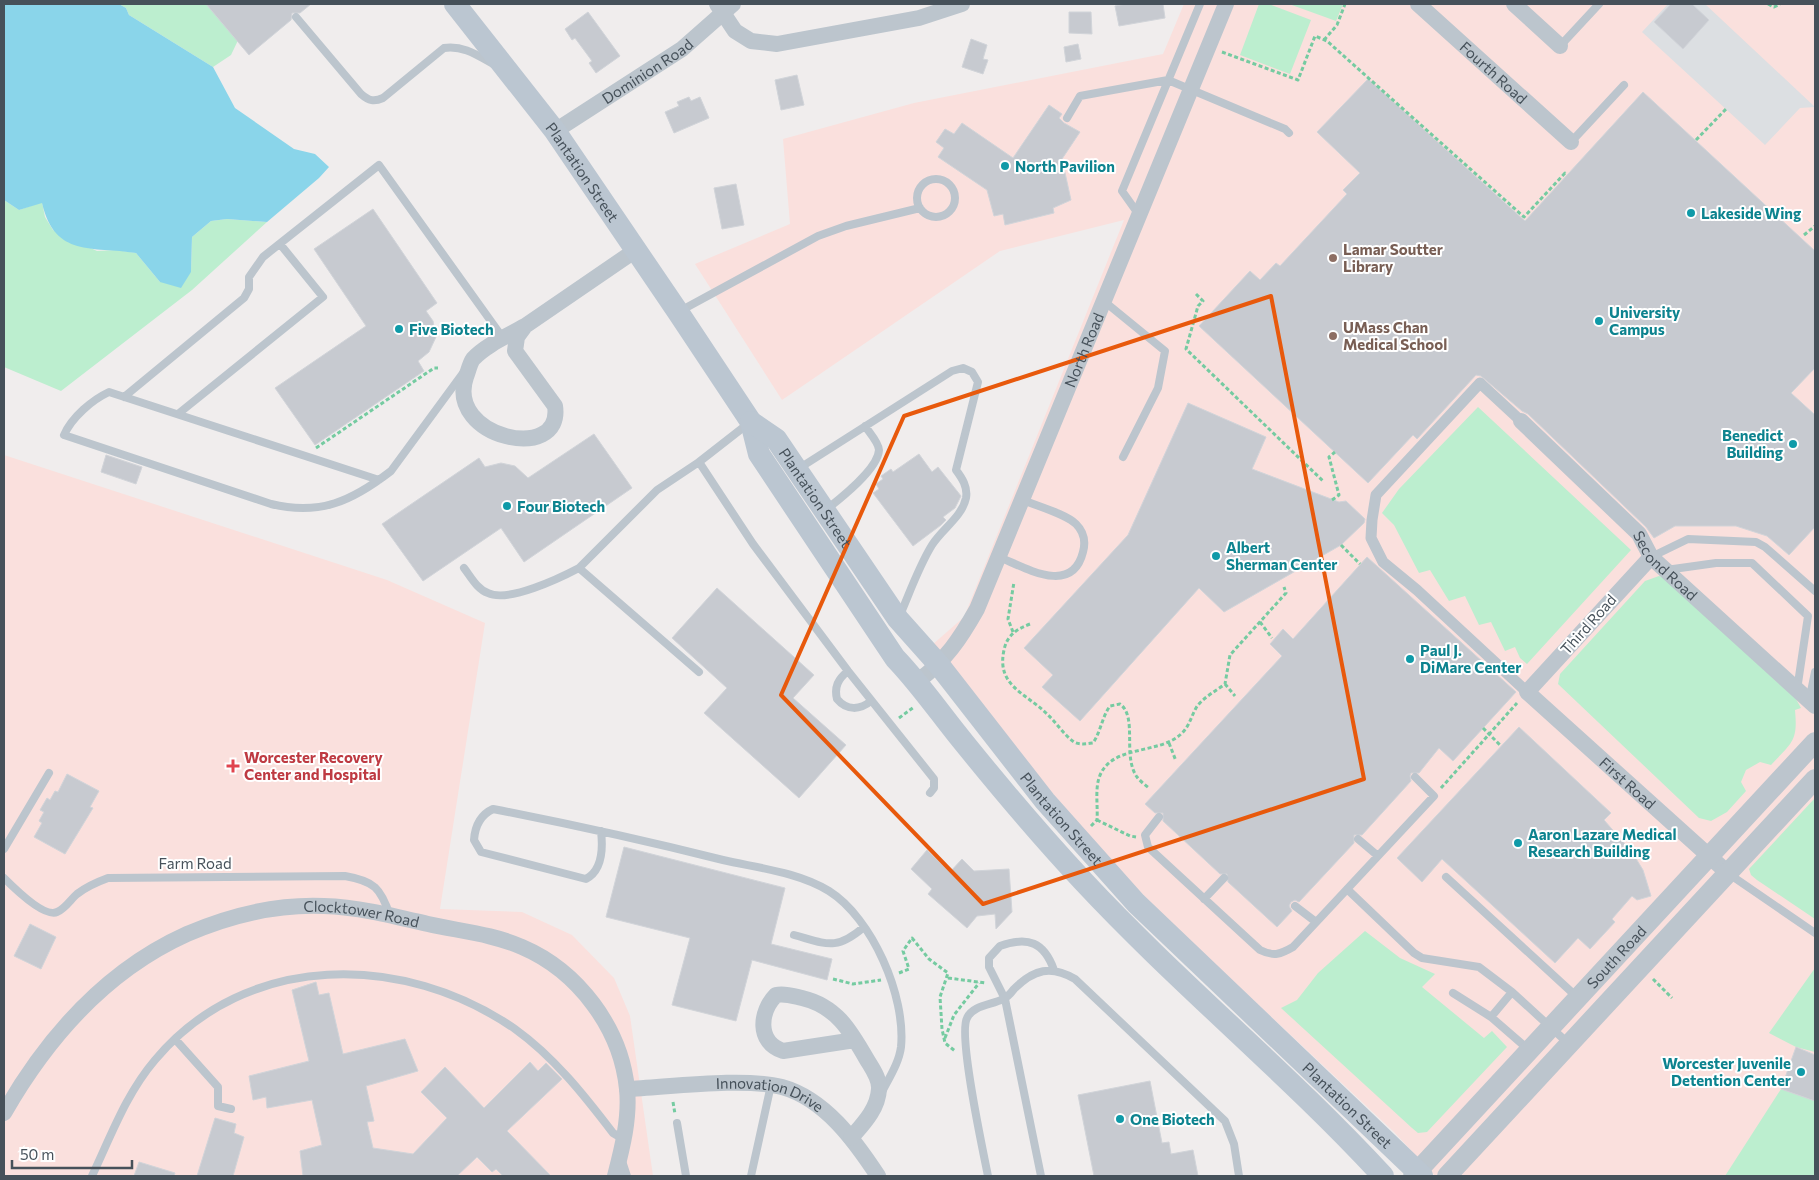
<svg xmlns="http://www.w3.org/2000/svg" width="1819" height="1180" viewBox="0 0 1819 1180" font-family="Commissioner,sans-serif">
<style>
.medical{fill:#fae0dd}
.airport{fill:#dcdfe2}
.green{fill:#bceecf}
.water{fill:#8ad5ea}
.building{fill:#c7cad0;stroke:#d1d4d9}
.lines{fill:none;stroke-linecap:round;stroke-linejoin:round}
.path{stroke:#75cba1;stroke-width:3;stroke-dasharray:4 2.5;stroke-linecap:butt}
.service{stroke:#bcc5cd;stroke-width:8}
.pedestrian{stroke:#bcc5cd;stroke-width:11}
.minor{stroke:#bcc5cd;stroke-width:16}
.tertiary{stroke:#bcc5cd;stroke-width:20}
.secondary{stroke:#bbc6d1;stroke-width:22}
.path-bridge{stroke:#75cba1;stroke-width:3;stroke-dasharray:4 2.5;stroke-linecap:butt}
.marked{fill:none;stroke:#e8590c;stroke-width:4;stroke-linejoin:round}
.culture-dot{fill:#0f9aa8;stroke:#fff;stroke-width:2}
.education-dot{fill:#8d6e63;stroke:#fff;stroke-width:2}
.health-dot{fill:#e0444e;stroke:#fff;stroke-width:2}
.labels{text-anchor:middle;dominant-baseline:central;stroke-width:4;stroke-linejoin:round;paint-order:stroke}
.street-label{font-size:15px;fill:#46515a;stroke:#fff}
.culture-label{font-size:15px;font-weight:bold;fill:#0d838f;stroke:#fff;text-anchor:start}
.education-label{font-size:15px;font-weight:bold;fill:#785e54;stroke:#fff;text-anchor:start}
.health-label{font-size:15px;font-weight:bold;fill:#be3a42;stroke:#fff;text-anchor:start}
</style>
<rect width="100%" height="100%" fill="#f0eded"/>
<!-- medical -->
<path class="medical" d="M1184 4H1815V1176H1435L1394 1132 1168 920 1079 829 932 645 964 617 1124 220 1000 251 782 400 695 264 790 224 783 139 914 103 1163 54Z
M4 455 387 580 485 623 440 909 522 912 572 935 614 978 630 1016 653 1176H4Z"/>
<!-- airport -->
<path class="airport" d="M1668 4H1705L1815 107 1800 108 1765 145 1642 32Z"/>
<!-- green -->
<path class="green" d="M119 4H222L241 34 231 55 213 67 129 15 126 8Z
M1259 4H1269L1311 20 1290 74 1240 55Z
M1289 4H1343L1336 21Z
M4 200 19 210 42 202 45 217 53 230 97 251 116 250 136 253 160 282 191 272 192 237 211 221 227 219 267 222 192 290 61 391 4 367Z
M1478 407 1631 550 1527 664 1520 658 1515 647 1505 651 1491 622 1479 625 1465 596 1449 601 1430 570 1419 573 1394 525 1382 513 1399 489Z
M1659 576 1665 578 1796 699 1801 708 1795 710C1798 742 1792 742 1771 765L1760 762 1746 770 1741 782 1746 791 1727 812 1711 821 1699 818 1558 684 1560 674 1645 581Z
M1815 798V919L1757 880 1751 875 1749 869Z
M1365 931 1400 958 1435 974 1422 987 1484 1038 1492 1031 1507 1047 1427 1132 1418 1133 1412 1128 1281 1008 1297 1000 1318 973Z
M1815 968V1052L1796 1047 1769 1033Z
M1781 1089 1815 1101V1176H1725Z"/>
<!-- water -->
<path class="water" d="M4 4H119L126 8 129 15 213 67 235 108 294 149 315 154 329 167 319 178 267 222 227 219 211 221 192 237 191 272 181 288 160 282 136 253C92 246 55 258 42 203L19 210 4 200Z"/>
<!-- building -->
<path class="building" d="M206 4H311L300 13H292L291 20 249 55Z
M1126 4H1163L1165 18 1119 26 1115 6Z
M1671 4H1692L1709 20 1683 49 1654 22Z
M588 12 620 56 596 73 589 63 592 61 575 38 572 40 565 29Z
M1069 12H1091L1092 34 1069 33Z
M971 39 987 45 983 59 988 60 983 74 962 67Z
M1078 44 1081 59 1066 62 1064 47Z
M797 75 804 105 781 110 775 80Z
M1368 79 1525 221 1643 92 1815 251V368L1791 393 1815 415V527L1789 555 1767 536 1736 526H1675L1654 538 1646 527 1528 414 1522 411 1481 376 1476 375 1417 439 1413 435 1368 483 1199 326 1250 271 1260 280 1276 263 1280 266 1347 194 1343 190 1360 173 1317 132Z
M689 97 691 101 700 97 709 118 674 133 665 112 679 106 677 102Z
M1049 105 1062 114 1059 118 1064 123 1080 132 1062 159 1071 200 1053 208 1054 213 1005 225 1003 214 994 216 987 190 938 157 944 148 936 142 945 129 954 134 962 123 1013 158Z
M736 184 744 225 722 229 714 188Z
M373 209 437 303 426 311 433 321 436 337 429 352 418 361 424 371 315 445 275 388 366 326 314 249Z
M1188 403 1266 437 1252 469 1339 502 1346 501 1365 519 1364 523 1341 545 1224 612 1199 588 1080 721 1042 687 1053 675 1024 648 1128 535Z
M594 434 632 488 524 562 501 528 423 581 382 524 479 458 485 467 501 463 515 466 528 478Z
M919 454 932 472 938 467 961 496 955 508 943 517 946 520 941 525 913 546 873 493 879 489 876 484 883 479 881 476 891 469 893 472Z
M106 455 142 467 136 484 101 472Z
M1367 557 1516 692 1453 761 1439 748 1419 773H1411L1410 776 1411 781 1362 835H1354V843L1299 902 1295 900 1291 902 1289 906 1292 911 1277 927 1228 882 1227 874H1220L1163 821V813H1155L1145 804 1282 656 1270 644 1283 629 1293 639Z
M717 588 814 675 793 698 846 745 799 798 704 713 727 688 672 638Z
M1519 727 1611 813 1604 820 1632 852 1643 870 1651 896 1637 900 1632 896 1612 919 1615 922 1590 949 1578 938 1555 963 1442 859 1422 882 1397 858Z
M67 774 99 791 90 807 93 808 65 854 34 837 42 823 39 821 44 812 40 810 47 798 50 800 55 791 58 792Z
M624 847 785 888 771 944 832 959 827 980 752 960 736 1021 672 1005 690 938 606 917Z
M927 850 950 872 962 859 974 871 1009 869 1012 912 996 929 995 914 977 916 967 928 928 894 932 889 911 869Z
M30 924 56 937 41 969 14 956Z
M316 982 319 995 329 993 343 1054 405 1039 418 1071 366 1086 374 1121 367 1122 373 1148 413 1154 447 1118 421 1092 445 1067 484 1108 530 1062 538 1071 546 1063 562 1079 507 1131 551 1176H503L496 1169 492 1172 477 1157 457 1176H303L300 1151 322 1145 312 1100 267 1108 266 1097 253 1100 249 1076 309 1061 292 990Z
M1796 1047 1815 1055V1101L1781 1089Z
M1150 1081 1162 1143 1169 1142 1171 1154 1193 1150 1198 1176H1094L1078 1095Z
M215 1118 236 1124 234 1133 244 1137 233 1176H197Z
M139 1162 175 1173 174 1176H134Z"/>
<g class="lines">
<!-- path -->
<path class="path" d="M1768 4 1774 7 1780 4
M1324 40 1337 25 1345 4
M1222 52 1298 80 1315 36 1327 41 1524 217 1565 173 1566 175
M1696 140 1726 109
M1804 235 1815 226
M1196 294 1203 301 1198 306 1186 349 1323 481
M316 448 434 368H438
M1332 500 1339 495 1329 457 1335 452
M1341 545 1360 564
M1260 622 1272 638
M1030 624C1017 629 1007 635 1004 650 996 686 1026 693 1047 714 1056 722 1064 735 1074 742 1080 745 1086 744 1093 743 1101 731 1102 717 1110 706L1120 704C1138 717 1122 756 1137 777 1140 781 1145 785 1149 788
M1013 632 1008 619 1014 582
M1225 684 1235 696
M899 718 914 707
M1169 743 1176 761
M1441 788 1517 703
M1097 820 1130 836 1136 837
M1091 826 1097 820C1098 808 1095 790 1099 778 1110 744 1159 755 1181 734 1189 727 1191 717 1196 708 1202 698 1216 691 1225 684L1230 655 1286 593 1284 587
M899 973 909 969 903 951 912 938 929 959 948 973 940 997 942 1029 945 1043 955 1051
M948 978 986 983
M833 979 853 984 881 980
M1653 979 1672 998
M945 1038 954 1015 979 983
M673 1102 675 1114"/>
<!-- service -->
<path class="service" d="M296 17 361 94C369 101 374 102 383 98L444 48C462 45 477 55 493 64
M1560 46 1599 4
M1067 118 1080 96 1168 80 1285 129 1289 133
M1571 142 1624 85
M917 198a19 19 0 1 1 38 0a19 19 0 1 1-38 0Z
M1139 215 1122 191 1200 4
M1105 302 1165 351 1158 388 1123 457
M680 311 818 236 846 226 920 208
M124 397 244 298 249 289V277L263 257 379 165 503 338
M178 414 323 297 280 244
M749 423 699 462 753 544 848 671 934 779V788L930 793
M798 469 952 371 963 368 972 372 978 382 956 470C962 478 968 487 966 498 962 517 942 529 932 545 919 566 910 592 900 615
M379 480 109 392C92 400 72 417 64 435L271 504C320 516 352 501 391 471L463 373
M827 509C841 498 878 469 879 450 879 443 869 432 865 426
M999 557C1026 568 1072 596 1083 552 1086 541 1084 532 1076 524 1066 514 1037 506 1023 500
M1651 557 1688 539 1756 542 1765 547 1815 591
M464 568C471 577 477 589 488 593 508 603 560 578 579 568
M1666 570 1716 563H1752L1808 616 1797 690
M848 671C838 679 834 687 837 699 847 711 860 710 871 701
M699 672 579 568 657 490 699 462
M1809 701 1815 672
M1159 817 1145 835 1148 847 1260 950C1274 957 1281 954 1293 947L1434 796 1415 777
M601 831C603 848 603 870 586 879L481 852 474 840C475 826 480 815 493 809 570 824 647 841 723 860 758 868 798 872 829 891 872 918 906 996 901 1047 899 1063 889 1078 882 1092
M1358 839 1378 856
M4 849 49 773
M1729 874 1815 933
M1446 877 1577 997
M4 878C13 887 44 918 57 912 65 909 71 899 77 894 86 887 97 882 108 878L345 876C374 881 381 888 390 916
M1347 889 1414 953 1422 958 1479 967 1512 992 1569 1044
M1204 899 1224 878
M1295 906 1316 922
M794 935C827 944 836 951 864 927
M1453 993 1491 1017 1529 1050
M1491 1017 1512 992
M175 1039 218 1087V1106L231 1109
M677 1123 686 1176
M622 1161 627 1176
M92 1176C111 1136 126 1094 155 1060 246 951 404 952 515 1029 554 1057 584 1095 613 1133L623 1139
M751 1176 771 1085
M988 1176C983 1151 958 1035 967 1018 973 1005 992 1005 1003 999 1008 997 1011 993 1014 989 1034 969 1051 965 1075 979L1225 1121 1234 1144 1239 1176
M1041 1176 1005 999 989 967V958L1000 946C1028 936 1044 942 1054 970"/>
<!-- pedestrian -->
<path class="pedestrian" d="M1521 421 1480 383 1376 495 1372 520 1371 538 1383 562 1417 590 1527 692"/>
<!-- minor -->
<g class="minor">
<path d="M717 4 735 31 751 41 777 44 919 18 962 4"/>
<path id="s1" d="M1418 4 1571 142"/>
<path d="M1514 4 1560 46"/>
<path id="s2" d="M555 131 682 49 733 4"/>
<path d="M525 326C509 335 486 345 473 359 470 363 468 372 466 377 445 438 564 464 555 406L515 351 517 337 525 326 636 250"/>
<path id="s3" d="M1521 421 1639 534 1651 557 1815 706"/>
<path id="s4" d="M1651 557 1527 692 1729 874"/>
<path id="s5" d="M918 681C946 660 960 639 977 609L1226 4"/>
<path id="s6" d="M627 1089C670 1087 743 1077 782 1087 825 1099 855 1141 878 1176"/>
<path id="s7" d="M4 1113C47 1038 107 970 187 934 229 916 278 904 324 906 359 907 394 916 428 924 459 931 493 934 522 947 578 971 621 1028 627 1089 630 1118 622 1149 615 1176"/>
<path d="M851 1138C863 1124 878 1109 879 1089 880 1078 871 1067 866 1058 850 1030 836 1006 802 998 793 996 785 993 776 995 760 1011 756 1042 783 1051L855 1040"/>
</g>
<!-- tertiary -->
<g class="tertiary">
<path id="s8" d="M1413 1176 1815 742"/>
<path d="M1447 1176 1815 779"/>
</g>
<!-- secondary -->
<g class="secondary">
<path id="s9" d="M455 4 555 131 678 312 751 422 759 454 895 658C921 685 941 715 965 744 1003 791 1042 837 1083 881 1179 984 1288 1073 1383 1176"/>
<path id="s10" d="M751 422 776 439 898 619 939 665 1045 801 1136 903 1422 1176"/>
</g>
<!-- path-bridge -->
<path class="path-bridge" d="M1483 728 1501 746"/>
</g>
<!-- marked area -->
<path class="marked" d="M1271 296 1364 779 983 904 781 695 904 416Z"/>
<!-- markers -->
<g class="culture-dot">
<circle cx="1005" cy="166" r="5"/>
<circle cx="1691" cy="213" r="5"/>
<circle cx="1599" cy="321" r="5"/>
<circle cx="399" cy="329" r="5"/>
<circle cx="1793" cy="444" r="5"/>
<circle cx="507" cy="506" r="5"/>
<circle cx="1216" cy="556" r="5"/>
<circle cx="1410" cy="659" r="5"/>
<circle cx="1518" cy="843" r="5"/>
<circle cx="1801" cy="1072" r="5"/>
<circle cx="1120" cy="1119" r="5"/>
</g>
<g class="education-dot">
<circle cx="1333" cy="258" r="5"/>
<circle cx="1333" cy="336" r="5"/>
</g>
<path class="health-dot" d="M230.5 758.5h5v5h5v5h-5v5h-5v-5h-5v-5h5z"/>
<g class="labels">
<!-- street labels -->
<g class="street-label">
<text stroke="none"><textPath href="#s2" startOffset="110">Dominion Road</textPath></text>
<text stroke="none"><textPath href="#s1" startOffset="102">Fourth Road</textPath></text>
<text stroke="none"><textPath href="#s9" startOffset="211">Plantation Street</textPath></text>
<text stroke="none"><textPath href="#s5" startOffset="374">North Road</textPath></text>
<text stroke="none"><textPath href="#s10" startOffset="101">Plantation Street</textPath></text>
<text stroke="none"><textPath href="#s3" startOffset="205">Second Road</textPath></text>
<text transform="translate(1588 624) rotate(-48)">Third Road</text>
<text stroke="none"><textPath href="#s4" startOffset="319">First Road</textPath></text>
<text stroke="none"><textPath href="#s10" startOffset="506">Plantation Street</textPath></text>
<text x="195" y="863">Farm Road</text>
<text stroke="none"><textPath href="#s7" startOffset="439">Clocktower Road</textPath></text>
<text stroke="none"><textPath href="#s8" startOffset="299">South Road</textPath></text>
<text stroke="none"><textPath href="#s6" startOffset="145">Innovation Drive</textPath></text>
<text stroke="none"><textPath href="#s10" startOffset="911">Plantation Street</textPath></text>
</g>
<!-- culture labels -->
<g class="culture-label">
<text x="1015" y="166">North Pavilion</text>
<text x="1701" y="213">Lakeside Wing</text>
<text x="1609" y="312">University<tspan x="1609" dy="17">Campus</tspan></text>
<text x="409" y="329">Five Biotech</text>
<text x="1783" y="435" text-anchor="end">Benedict<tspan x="1783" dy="17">Building</tspan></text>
<text x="517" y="506">Four Biotech</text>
<text x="1226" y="547">Albert<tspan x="1226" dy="17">Sherman Center</tspan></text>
<text x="1420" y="650">Paul J.<tspan x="1420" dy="17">DiMare Center</tspan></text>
<text x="1528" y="834">Aaron Lazare Medical<tspan x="1528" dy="17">Research Building</tspan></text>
<text x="1791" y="1063" text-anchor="end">Worcester Juvenile<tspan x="1791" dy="17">Detention Center</tspan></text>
<text x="1130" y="1119">One Biotech</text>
</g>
<!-- education labels -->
<g class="education-label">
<text x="1343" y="249">Lamar Soutter<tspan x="1343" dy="17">Library</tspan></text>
<text x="1343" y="327">UMass Chan<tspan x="1343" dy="17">Medical School</tspan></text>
</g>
<!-- health labels -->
<g class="health-label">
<text x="244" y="757">Worcester Recovery<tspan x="244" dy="17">Center and Hospital</tspan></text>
</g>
</g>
<!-- border -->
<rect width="1819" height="1180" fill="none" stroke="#46515a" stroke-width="10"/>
<!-- scale -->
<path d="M12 1160v8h120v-8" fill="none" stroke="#46515a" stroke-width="2.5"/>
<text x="20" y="1160" font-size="15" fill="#46515a" stroke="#ffffff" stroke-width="4" paint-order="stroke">50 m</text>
</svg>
